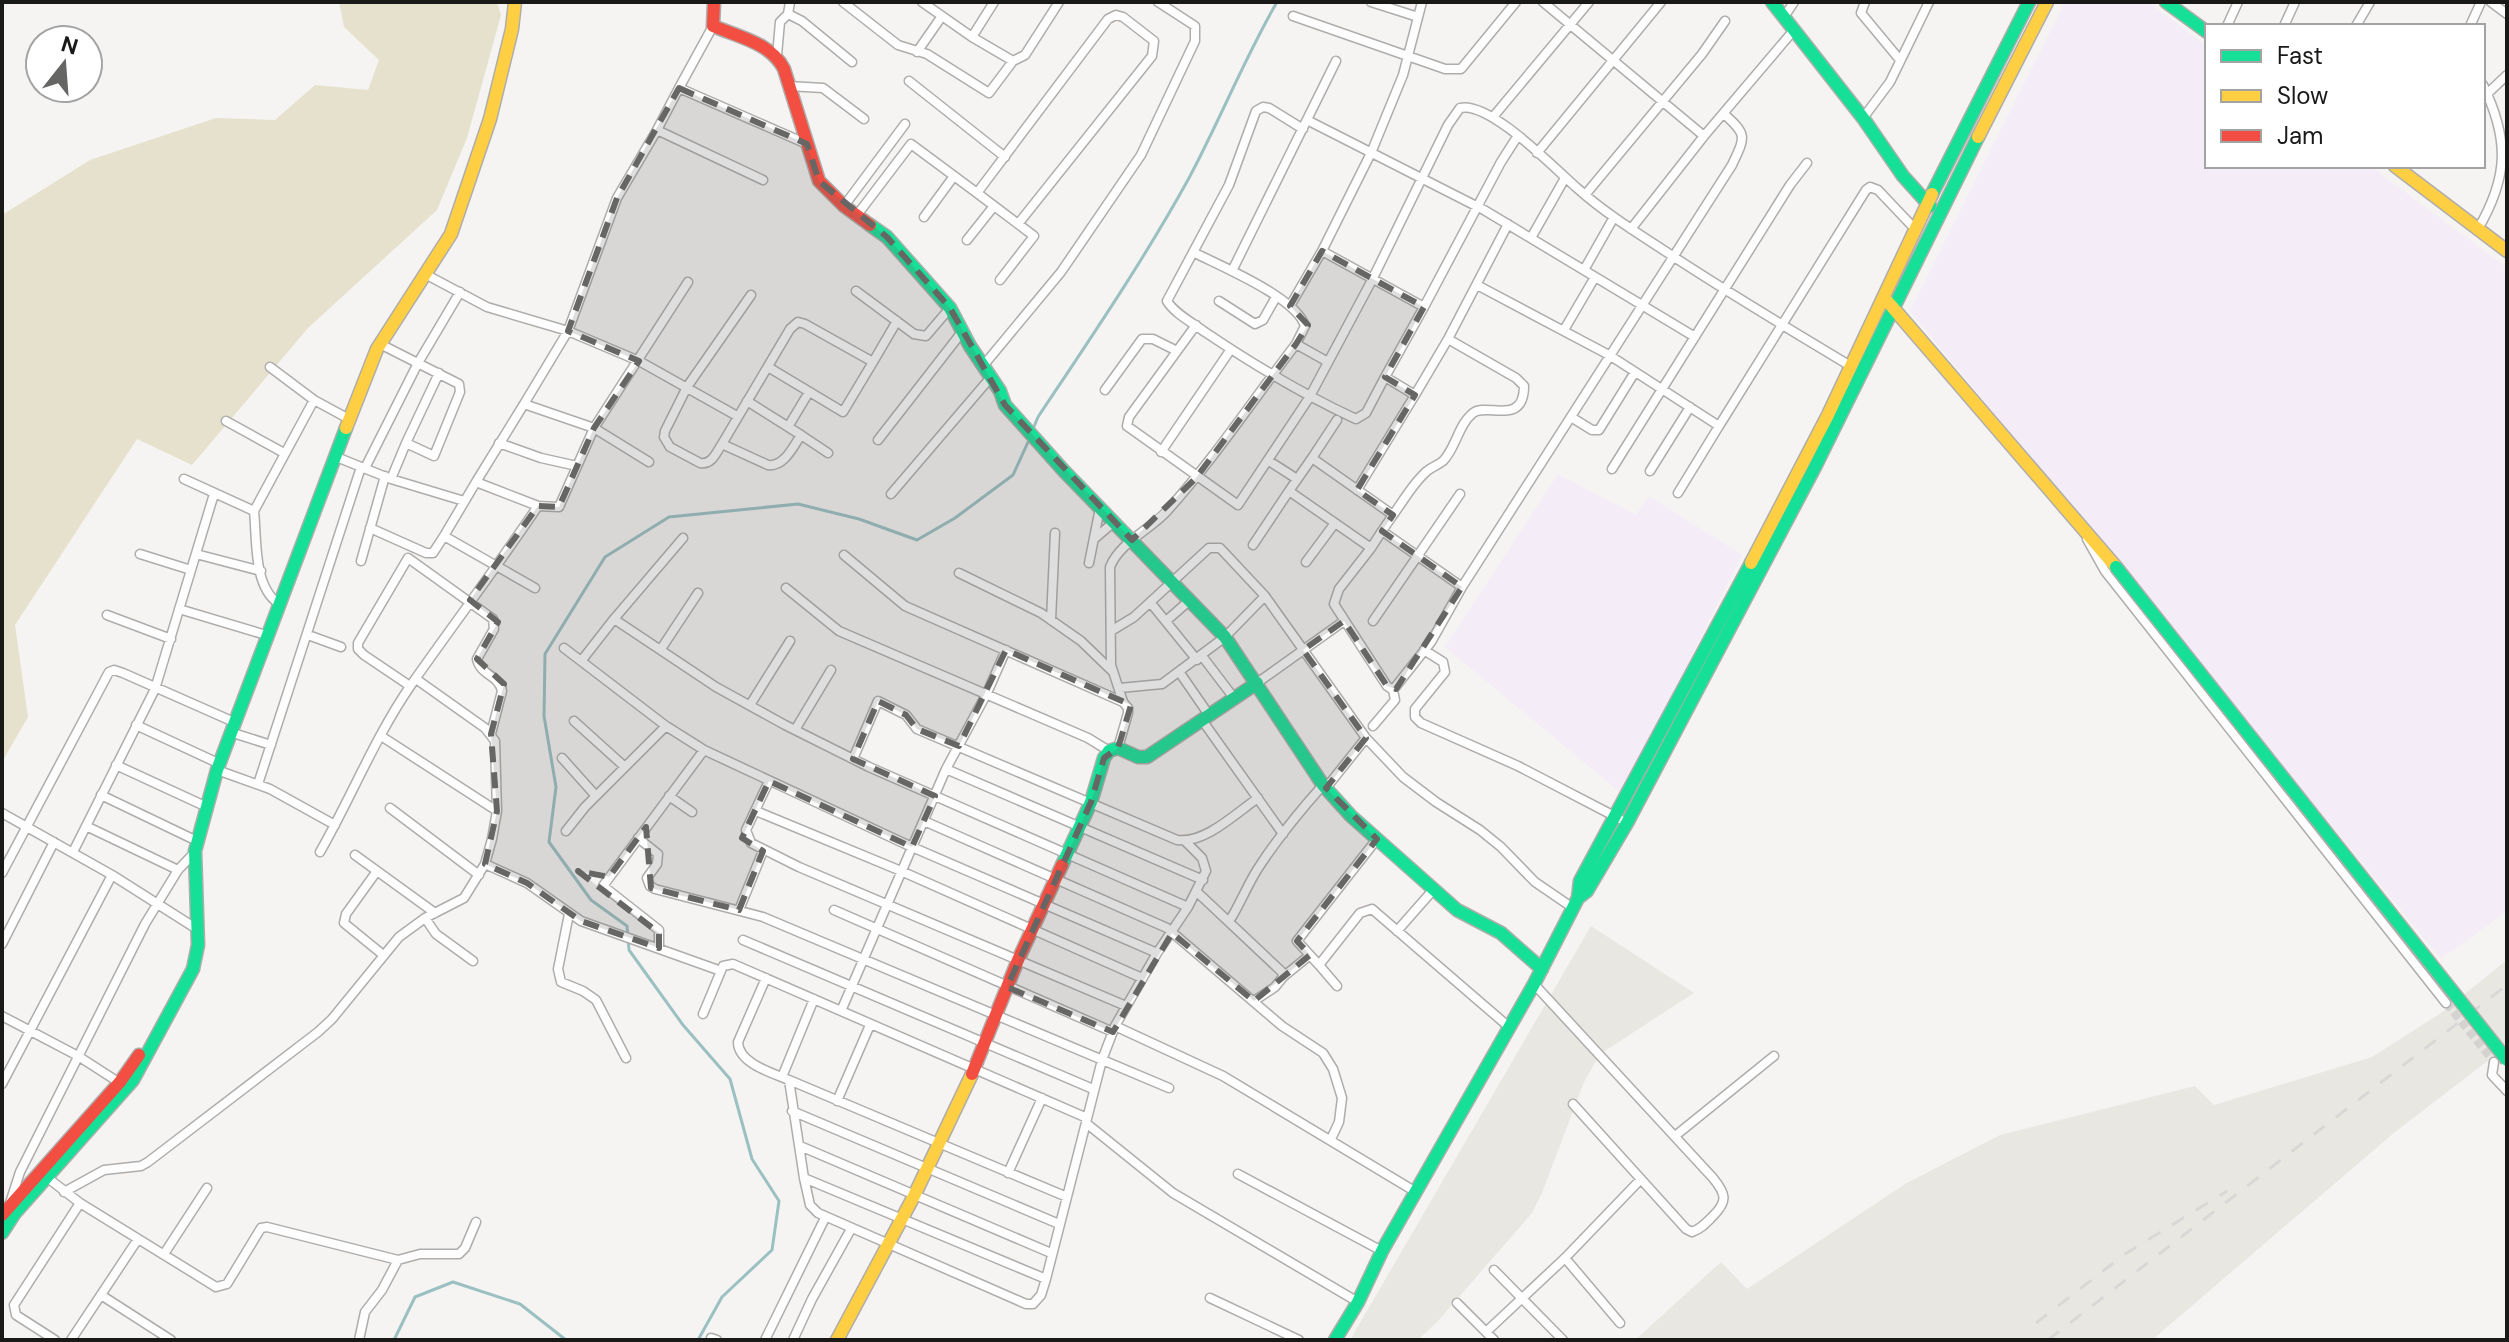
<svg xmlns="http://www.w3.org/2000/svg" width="2509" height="1342" viewBox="0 0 2509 1342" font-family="'DM Sans',sans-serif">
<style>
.industrial{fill:#f4ecf6}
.built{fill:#e9e7e1}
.green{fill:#e6e1cd}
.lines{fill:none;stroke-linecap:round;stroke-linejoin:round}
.stream{stroke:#9ac0c1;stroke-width:3}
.street-tunnel{stroke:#d4d3d1;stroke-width:8;stroke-dasharray:8 4;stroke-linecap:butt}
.street-casing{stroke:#aeadac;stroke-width:11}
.fast-casing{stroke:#aeadac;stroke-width:15}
.slow-casing{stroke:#aeadac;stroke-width:15}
.jam-casing{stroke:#aeadac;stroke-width:15}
.street{stroke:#fefdfd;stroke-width:8}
.fast{stroke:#16e098;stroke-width:12}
.slow{stroke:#ffcf43;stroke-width:12}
.jam{stroke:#f24e42;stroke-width:12}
.rail{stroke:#d8d8d7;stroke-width:3;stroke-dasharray:14 14;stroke-linecap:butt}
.fast-bridge-casing{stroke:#aeadac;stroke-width:15;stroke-linecap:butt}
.fast-bridge{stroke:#16e098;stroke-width:12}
.marked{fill:#666664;fill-opacity:0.2;stroke:#666664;stroke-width:6;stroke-dasharray:16 10;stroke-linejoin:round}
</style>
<rect width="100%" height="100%" fill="#f5f4f2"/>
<!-- industrial -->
<path class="industrial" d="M2065 2H2148L2207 46V166H2370L2507 268V911L2441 959 1910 311Z
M1558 474 1636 515 1649 496 1742 555 1622 794 1445 647Z"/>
<!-- built -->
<path class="built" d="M1591 926 1694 993 1600 1054 1584 1082 1542 1193 1532 1213 1438 1321 1418 1340H1350Z
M2507 960V1046L2395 1132 2152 1340H1635L1721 1262 1747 1289 1905 1184 2000 1135 2195 1086 2214 1105 2372 1057 2441 1013Z"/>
<!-- green -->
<path class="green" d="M339 2H497L501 15 467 138 437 210 308 328 192 465 137 439 15 625 28 717 2 762V215L90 160 216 118 275 120 315 85 368 90 379 60 344 27Z"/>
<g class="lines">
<!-- stream -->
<path class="stream" d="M1033 429 1038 417C1090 339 1144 260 1189 178 1220 120 1244 59 1277 2
M394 1340 415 1297 453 1282 520 1304 566 1340
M698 1340 722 1297 772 1250 779 1201 752 1159 730 1079 683 1025 629 950 627 926 591 900 549 842 556 787 544 716 545 654 605 557 669 517 798 504 859 519 917 540 955 518 1013 475 1029 440"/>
<!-- street-tunnel -->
<path class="street-tunnel" d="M2446 1003 2494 1062"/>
<!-- street casing -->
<g class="street-casing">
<path id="street" d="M843 2 898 45 927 54 989 93 1013 61 1025 55 1059 2
M922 2 972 37
M994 2 972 37 1013 61
M1371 2 1418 17
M1543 2 1704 136
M1865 2 1861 13 1900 60
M2491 2 2507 14
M788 14 802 21 852 62
M1293 16 1445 69H1461L1516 2
M1784 17 1794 2
M2227 26 2238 2
M2284 26 2295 2
M2356 26 2370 2
M2470 26 2481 2
M917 52 942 16
M777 55 780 22 788 14 790 2
M909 81 1005 157
M788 86 823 88 864 119
M679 88 713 26
M2488 93 2507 75
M1493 117 1589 2
M1863 118 1890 82 1929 2
M1307 120 1484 210 1695 337
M1303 129 1269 108 1263 107 1256 111 1229 185 1167 301C1175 314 1193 323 1205 332 1254 365 1302 394 1356 419L1366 413 1385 377
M1537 153 1661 2
M763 180 657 130 679 88 807 144
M1585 195 1702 54 1725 21
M844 206 905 124
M857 215 911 144 977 193
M924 217 954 176
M1631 229 1704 136 1794 30
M2478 229C2509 176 2509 139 2483 85
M1531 238 1565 178
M967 240 994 206
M1322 251 1424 307 1385 377 1415 395 1357 490
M1584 270 1614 217
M1232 271 1336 61
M425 274 487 307 568 331 639 361 737 416
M1000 280 1034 236 977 193 1108 19 1116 15 1123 17 1154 41 1152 56 1018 224
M1477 285 1609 355 1719 426 1866 190 1870 187 1878 190 1915 229
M856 291 914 334 926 336 950 308
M1219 301 1255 324 1263 320 1276 297
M1290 306 1322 251 1371 153 1403 75 1422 2
M1424 307 1501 162 1517 137
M1196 325 1129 417 1127 426 1238 505 1309 398 1372 280 1448 125 1460 108C1490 101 1554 168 1577 188 1606 214 1639 234 1671 255 1730 294 1791 330 1852 367
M1564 330 1595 277
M380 344 459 384 460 392 434 456 406 443 391 479
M1296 344 1328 362
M873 362 897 321
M983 366 1061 272 1141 155 1195 41V26L1158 2
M270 367 314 400 349 419
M1105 390 1142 339H1153L1177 351
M1415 395 1448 339
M747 401 801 435C793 447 784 467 768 465L722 444 790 329 798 322 805 324 873 362 843 412 768 367
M1571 417 1592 430H1599L1635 372
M226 421 284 453
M788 427 809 392
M801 435 828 453
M878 440 962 332
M406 443 439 373
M499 443 541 458 577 466
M722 444C716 453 712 465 700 463L670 447 664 437 665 431 687 387 751 295
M1161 452 1231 349
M334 456 391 479 464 501
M1312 458 1337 420
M1269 461 1297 479
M649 462 594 428 688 282
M365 468 418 363 460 292
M1612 469 1790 185 1807 163
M1650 471 1690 407
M184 479 254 511 314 400
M476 482 524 404
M1678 493 1719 426
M891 494 991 377
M254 511C257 538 253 586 278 603
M1393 515C1404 500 1413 483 1427 471 1432 467 1438 465 1443 461 1456 448 1458 425 1473 413 1486 402 1524 427 1524 386L1516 378 1448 339 1508 224
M370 528 426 553H433L444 536
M1382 531 1393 515 1312 458 1289 491 1371 548 1382 531 1462 587
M683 538 614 619 716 687 785 725 869 767 1188 907
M1094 539 1114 522
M2087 539 2105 571 2446 1003
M1253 545 1289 491
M1371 548 1339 589 1334 604 1387 686 1393 690 1431 642 1462 587 1732 165C1745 137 1748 135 1724 114
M140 554 191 570
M196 554 261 571
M844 555 905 606 1123 702 1128 708V713L1118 748
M361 561 385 476
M1306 562 1335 523
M1089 563 1100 508
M959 573 1041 613 1081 641 1112 671
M535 588 444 536 476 482 538 506
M786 588 839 631 1088 738 1109 751
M1150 602 1197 660
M179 609 266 635
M107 615 171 639
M1051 620 1055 533
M1166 621 1190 600
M1373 621 1460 494
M1111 631 1134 617 1209 548H1220L1265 596 1366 738 1403 777 1436 802 1480 830 1501 847 1535 882 1573 908
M308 635 341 647
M564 648 666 726 704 750 912 847 1157 953 1115 1026 1102 1060 1046 1279 1041 1295 1033 1304H1026L818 1213 810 1205 804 1178 789 1080
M661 649 698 593
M1424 650 1443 662 1445 672 1415 709V717L1421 723 1518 766 1620 819
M1202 656 1234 698
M582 660 614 619
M1180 673 1209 715
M1257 683 1344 621
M410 686 364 655 358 649V643L408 558 493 619 494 629 477 659C480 675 499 675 502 691L491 734
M1120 688 1162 684 1225 637 1265 596
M1123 702 1111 665 1110 567C1120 542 1150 530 1167 511 1214 459 1253 400 1296 344L1305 326C1296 297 1220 266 1193 252
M750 705 790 641
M1202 720 1283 834
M574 721 625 767
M136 725 220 764
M1373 726 1395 700 1393 690
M795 730 831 670
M230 732 271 745
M381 736 497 811
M562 758 596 796
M853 759 878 701 906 715 917 729 1177 840C1205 844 1236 813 1258 798
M116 765 207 807
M946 769 1203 880
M217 770 270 789 335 825
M769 781 746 830 751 843 799 867 1126 1006
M258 784 361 467
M1326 788 1366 738
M101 795 197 841
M669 796 692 812
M390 808 479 875
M756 811 901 871 1142 978
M2 813 112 875 197 929
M924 821 1167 928 1282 1026 1323 1053 1333 1069 1342 1098 1339 1122 1331 1139
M86 826 178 870
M566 831 585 807 666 726
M638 838 658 854 657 864 647 878 650 886 655 889 763 917 1169 1088
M73 852 155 689 214 494
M320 852C351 798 375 737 411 685 453 625 497 567 538 506L559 507 594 428 524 404 568 331 617 198 657 130
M355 855 435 913
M485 864 527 883 581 921 721 971
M377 871 346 914 344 923 382 954
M2 873 109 672 114 670 123 673 234 722
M1197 892 1282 972 1283 977 1275 987 1254 1001
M739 910 763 851
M834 910 1113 1032
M569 914 558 969 561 982 583 991 596 1000 626 1058
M425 918 436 934 473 961
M1230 920C1240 904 1247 886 1257 870 1276 840 1299 812 1323 785
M1397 931 1434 889
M743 940 1093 1089
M2 944 54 842
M659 948V930L603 886 704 750
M1157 953 1188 907 1206 871 1202 858 1186 842
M1319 965 1297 941 1377 839
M1283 977 1310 955
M766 978 738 1042C738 1063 772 1073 789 1080L1067 1197
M1534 984 1713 1178C1726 1194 1728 1201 1713 1216 1706 1223 1701 1229 1692 1232L1686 1229 1573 1104
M1337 986 1319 965 1360 913 1372 909 1509 1027
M841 1011 946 769 987 693 1006 650
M703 1014 723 966 733 964 1087 1118
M2 1016 78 1056 123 1085
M1115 1026 1223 1076 1416 1192
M2494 1062 2492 1075 2507 1091
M782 1077 814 999
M2 1084 112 875
M837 1101 870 1025
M792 1111 1059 1224
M1086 1123 1173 1193 1358 1302
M1675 1136 1774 1056
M800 1146 1051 1253
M1008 1173 1042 1098
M1238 1174 1382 1251
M44 1175 80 1203 216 1287 227 1284 261 1228 267 1227 398 1260 420 1254H459L465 1248 476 1222
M804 1178 1046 1279
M64 1192 104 1170 141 1166 148 1162 318 1032 332 1019 399 937 425 918 464 898 485 864 492 839 497 811 495 741 485 728 416 679
M10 1203 20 1172 145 924 178 870 195 852
M164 1254 207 1188
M1494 1270 1563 1340
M101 1295 171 1340
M1210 1298 1299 1340
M1457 1303 1494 1340
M1620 1323 1565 1258 1641 1179
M1486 1332 1565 1258
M711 1338 717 1340
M55 1340 16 1315 14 1305 80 1203
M71 1340 138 1239
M359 1340 365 1312 382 1290 398 1260
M765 1340 825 1218
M793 1340 812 1299 851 1229"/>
</g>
<!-- fast casing -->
<g class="fast-casing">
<path id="fast" d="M1772 2 1863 118 1903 176 1930 206
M2166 2 2207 32
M1932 194 2029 2
M870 225 887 237 950 308 970 346 1000 391 1005 405 1064 471 1225 637 1323 785 1351 816 1457 910 1501 933 1542 969
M1062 865 1091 802 1104 758 1109 751 1118 748 1138 757H1147L1257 683
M1578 898 1587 891 1627 823 1815 467 1978 137
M2 1233 15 1213 133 1080 193 969 198 945 195 851 217 770 346 428
M1335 1340 1358 1302 1382 1251 1534 984 1578 898 1580 881 1751 563"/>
</g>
<!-- slow casing -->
<g class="slow-casing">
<path id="slow" d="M1978 137 2047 2
M2395 166 2507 251
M1888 302 2116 567
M346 428 377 349 451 234 490 119 512 29 515 2
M1751 563 1828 415 1932 194
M837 1340 914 1196 972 1074"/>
</g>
<!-- jam casing -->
<g class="jam-casing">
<path id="jam" d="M714 2 713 26C739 37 771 43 784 69L819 181 844 206 870 225
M972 1074 1018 960 1062 865
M2 1215 120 1082 139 1055"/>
</g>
<!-- street -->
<use href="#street" class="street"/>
<!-- fast -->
<use href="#fast" class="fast"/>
<!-- slow -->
<use href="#slow" class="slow"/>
<!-- jam -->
<use href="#jam" class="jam"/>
<!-- rail -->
<path class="rail" d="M2036 1323 2125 1254 2227 1191
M2048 1340 2507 985"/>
<!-- fast-bridge casing -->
<g class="fast-bridge-casing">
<path id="fast-bridge" d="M2116 567 2507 1060"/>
</g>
<!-- fast-bridge -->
<use href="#fast-bridge" class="fast-bridge"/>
</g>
<!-- marked area -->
<path class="marked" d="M679 88 807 144 819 181 887 237 950 308 1005 405 1132 540 1196 478 1296 344 1308 325 1290 306 1322 251 1424 307 1385 377 1415 395 1357 490 1393 515 1382 531 1462 587 1396 689 1387 686 1344 621 1303 650 1366 738 1326 788 1377 839 1297 941 1310 955 1254 1001 1172 933 1113 1032 1007 987 1091 802 1104 758 1118 748 1131 705 1006 650 959 746 917 729 906 715 878 701 853 759 935 796 912 847 769 781 742 838 763 851 739 910 651 888 646 827 609 877 578 871 659 933V948L581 921 527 883 485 864 497 811 491 734 504 684 477 659 498 622 470 600 538 506 559 507 594 428 639 361 568 331 617 198Z"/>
<!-- border -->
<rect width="2509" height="1342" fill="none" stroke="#191918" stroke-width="8"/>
<!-- legend -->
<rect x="2205" y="24" width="280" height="144" fill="#ffffff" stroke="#a3a3a3" stroke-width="2"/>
<rect x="2221" y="50" width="40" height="12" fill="#16e098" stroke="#a3a3a3" stroke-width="2"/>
<text x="2277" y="64" font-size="24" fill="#191918">Fast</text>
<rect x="2221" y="90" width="40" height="12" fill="#ffcf43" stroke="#a3a3a3" stroke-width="2"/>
<text x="2277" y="104" font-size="24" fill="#191918">Slow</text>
<rect x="2221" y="130" width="40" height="12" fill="#f24e42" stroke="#a3a3a3" stroke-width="2"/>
<text x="2277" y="144" font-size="24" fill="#191918">Jam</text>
<!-- north arrow -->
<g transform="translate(64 64) rotate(17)"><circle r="38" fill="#ffffff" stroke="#a3a3a3" stroke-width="2"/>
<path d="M0-6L14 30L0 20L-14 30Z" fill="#666664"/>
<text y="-12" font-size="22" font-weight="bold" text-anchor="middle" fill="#191918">N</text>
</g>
</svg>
